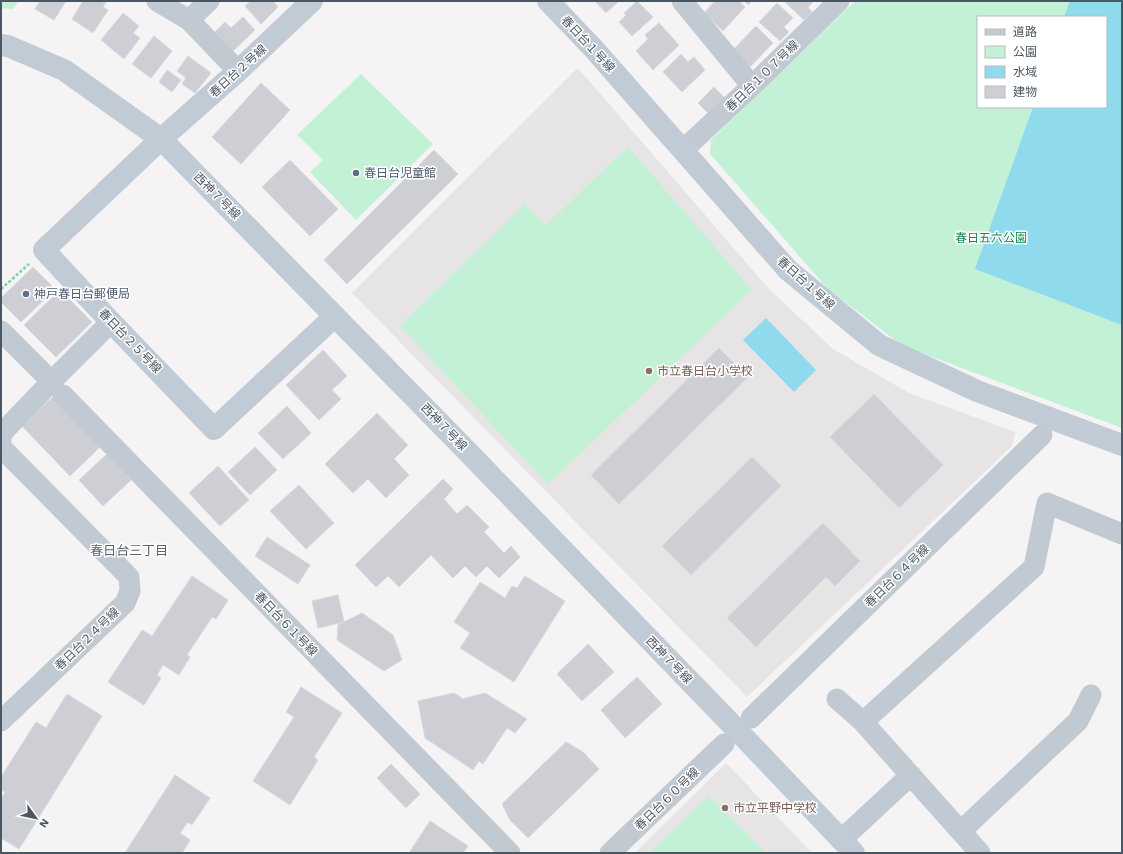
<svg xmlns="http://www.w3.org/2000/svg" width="1123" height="854" viewBox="0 0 1123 854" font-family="'Work Sans','Noto Sans JP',sans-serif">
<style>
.education{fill:#e6e4e5}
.green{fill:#c3f1d5;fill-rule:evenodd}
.water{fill:#90daee}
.building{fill:#cdcfd5;stroke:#d7d9de}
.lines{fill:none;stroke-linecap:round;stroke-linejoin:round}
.path{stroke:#7ad0a6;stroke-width:2.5;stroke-dasharray:3 2;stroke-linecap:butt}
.street{stroke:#c1cad2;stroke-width:21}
.secondary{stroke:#c1cbd6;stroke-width:22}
.service-dot{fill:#5c6f8a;stroke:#fff;stroke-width:1.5}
.education-dot{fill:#8d6e63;stroke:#fff;stroke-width:1.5}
.labels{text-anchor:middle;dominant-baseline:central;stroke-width:3;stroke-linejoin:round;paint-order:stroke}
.street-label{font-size:12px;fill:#4a5661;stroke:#fff}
.service-label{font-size:12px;fill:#4e5e75;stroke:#fff;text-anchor:start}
.park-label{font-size:12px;fill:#17864f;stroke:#fff}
.education-label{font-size:12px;fill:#785e54;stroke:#fff;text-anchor:start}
.neighbourhood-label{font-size:13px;fill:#5f6368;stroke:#fff}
</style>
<rect width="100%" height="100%" fill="#f5f3f3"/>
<!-- education -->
<path class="education" d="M578 68 769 289 833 349 909 393 1015 432 1012 446 747 697 352 293Z
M726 763 812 853H635Z"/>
<!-- green -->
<path class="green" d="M1 1H19L13 9 1 8Z
M855 1H1122V428L903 346 828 289 710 154 711 140ZM978 17H1106V107H978Z
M361 74 433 144 356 220 310 172 323 160 297 135Z
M628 147 752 290 548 484 400 326 525 204 546 225Z
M708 796 766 853H650Z"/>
<!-- water -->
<path class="water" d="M1070 1H1122V325L975 269 1033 107H1106V17H1064Z
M766 318 816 370 794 392 743 340Z"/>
<!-- building -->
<path class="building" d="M40 1H66L54 20 35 9Z
M83 1 106 2 103 7 108 10 93 33 72 19Z
M251 1H273L278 7 261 24 245 6Z
M595 1H619L606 13Z
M637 1 653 17 632 36 619 22 626 15 624 13Z
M715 1H739L745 7 723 31 704 13Z
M744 1H752L748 5Z
M784 1H814L808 7 812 12 804 20Z
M777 3 793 18 784 27 789 32 780 41 759 22Z
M123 13 139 26 133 33 140 38 124 59 101 40Z
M243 17 255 30 233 51 215 32 225 22 231 28Z
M659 23 679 45 653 70 636 51 648 39 645 35Z
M756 26 773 43 750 67 732 51Z
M154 36 172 51 151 78 132 64Z
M681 54 688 62 694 57 705 70 682 92 663 72Z
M188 56 211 73 195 93 182 84 186 78 177 71Z
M167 70 181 80 172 92 159 82Z
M261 83 290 110 241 164 212 137Z
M714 87 727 100 711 116 698 103Z
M434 150 458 174 347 284 324 260Z
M290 160 338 209 310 236 262 187Z
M33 267 55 289 21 322 1 302V298Z
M60 290 92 322 56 357 24 325Z
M719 348 748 377 619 504 591 475Z
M323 350 347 376 332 390 341 399 319 420 286 385Z
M874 394 943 465 899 508 830 437Z
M54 396 101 446 70 476 22 426Z
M287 406 311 433 283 459 258 433Z
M377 413 408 445 394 459 409 475 386 498 368 479 353 493 325 464Z
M255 447 277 470 250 495 228 472Z
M107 454 131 480 103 506 79 480Z
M752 457 781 486 691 575 662 546Z
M218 466 249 500 220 526 189 493Z
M443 479 453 489 444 499 457 514 467 505 489 527 484 532 502 551 504 553 511 546 520 557 499 578 487 566 476 577 465 566 453 578 431 555 399 587 388 576 376 587 355 565Z
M299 485 334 523 306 549 270 511Z
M823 523 860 561 835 586 826 577 756 647 727 618Z
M267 537 310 565 298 584 255 556Z
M192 576 228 600 216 619 212 617 187 655 190 657 179 675 163 665 157 675 161 678 144 705 108 682 142 630 152 636Z
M525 576 565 601 514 682 460 648 470 633 454 622 480 582 505 598 512 586 517 588Z
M338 595 344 622 318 628 312 601Z
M362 613 393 635 402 660 384 671 337 640 338 625Z
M588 644 614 672 582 701 557 674Z
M637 677 662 704 625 738 601 710Z
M301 687 342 713 314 757 318 760 290 805 253 781 294 717 286 712Z
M454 693 463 699 485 693 527 719 515 733 507 728 483 764 479 761 473 770 425 738 418 701Z
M67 694 102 716 19 849 1 838V799L5 792 1 790V777L36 722 46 728Z
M566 742 583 752 599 769 528 838 510 820 502 804Z
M391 764 420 794 406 808 377 778Z
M175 775 210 798 192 825 188 822 180 833 190 840 182 853H125Z
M430 821 468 846 463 853H409Z"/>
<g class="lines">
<!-- path -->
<path class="path" d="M1 289 29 264"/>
<!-- street -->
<path class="street" d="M157 1 189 20 238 71
M682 1 752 86
M189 20 209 1
M683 150 752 86 839 1
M1 331 43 373
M63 395 510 853
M1 440V434L51 382 111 322
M1 447 129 577 130 591 125 603 1 721
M837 699 863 722 980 853
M751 718 1042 435
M863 722 1034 567 1047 503 1122 534
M961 831 1078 721 1091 695
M841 840 911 775
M610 853 724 744"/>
<!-- secondary -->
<path class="secondary" d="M312 1 238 71 161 139 44 250 111 322 214 429 335 316
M548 1 593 48 788 270 879 345 977 391 1122 445
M1 45 8 46 64 70 161 139 465 449 738 731 854 853"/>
</g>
<!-- markers -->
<g class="service-dot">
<circle cx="356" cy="173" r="4"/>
<circle cx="26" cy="294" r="4"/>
</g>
<g class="education-dot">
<circle cx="649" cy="371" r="4"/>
<circle cx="725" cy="808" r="4"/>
</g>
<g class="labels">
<!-- street labels -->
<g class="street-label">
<text transform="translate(588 44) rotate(47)">春日台１号線</text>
<text transform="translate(238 71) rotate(-42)">春日台２号線</text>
<text transform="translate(762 76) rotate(-44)">春日台１０７号線</text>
<text transform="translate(217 196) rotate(45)">西神７号線</text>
<text transform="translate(806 283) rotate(42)">春日台１号線</text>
<text transform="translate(130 341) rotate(46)">春日台２５号線</text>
<text transform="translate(444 427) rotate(46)">西神７号線</text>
<text transform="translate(897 576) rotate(-44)">春日台６４号線</text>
<text transform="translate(286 624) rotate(46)">春日台６１号線</text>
<text transform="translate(87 639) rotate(-44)">春日台２４号線</text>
<text transform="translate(669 660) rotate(46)">西神７号線</text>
<text transform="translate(667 799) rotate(-44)">春日台６０号線</text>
</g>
<!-- service labels -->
<g class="service-label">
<text x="364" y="173">春日台児童館</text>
<text x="34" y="294">神戸春日台郵便局</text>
</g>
<!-- park labels -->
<g class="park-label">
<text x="991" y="238">春日五六公園</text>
</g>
<!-- education labels -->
<g class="education-label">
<text x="657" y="371">市立春日台小学校</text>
<text x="733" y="808">市立平野中学校</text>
</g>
<!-- neighbourhood labels -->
<g class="neighbourhood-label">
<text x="129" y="550">春日台三丁目</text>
</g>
</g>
<!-- border -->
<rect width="1123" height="854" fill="none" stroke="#4a5661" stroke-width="4"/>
<!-- legend -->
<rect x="977" y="16" width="130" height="92" fill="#ffffff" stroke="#b7bbc0"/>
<rect x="985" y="29" width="20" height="6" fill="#c1cbd6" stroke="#b7bbc0"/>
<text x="1013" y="36" font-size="12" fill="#4a5661">道路</text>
<rect x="985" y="46" width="20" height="12" fill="#c3f1d5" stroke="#b7bbc0"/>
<text x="1013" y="56" font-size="12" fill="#4a5661">公園</text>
<rect x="985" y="66" width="20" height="12" fill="#90daee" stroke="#b7bbc0"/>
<text x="1013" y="76" font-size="12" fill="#4a5661">水域</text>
<rect x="985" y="86" width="20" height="12" fill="#cdcfd5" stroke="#b7bbc0"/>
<text x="1013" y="96" font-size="12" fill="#4a5661">建物</text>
<!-- north arrow -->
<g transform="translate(36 818) rotate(123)" stroke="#ffffff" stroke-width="3" paint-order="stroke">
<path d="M0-3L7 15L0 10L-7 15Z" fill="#4a5661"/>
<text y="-6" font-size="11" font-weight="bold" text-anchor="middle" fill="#4a5661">N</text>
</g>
</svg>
